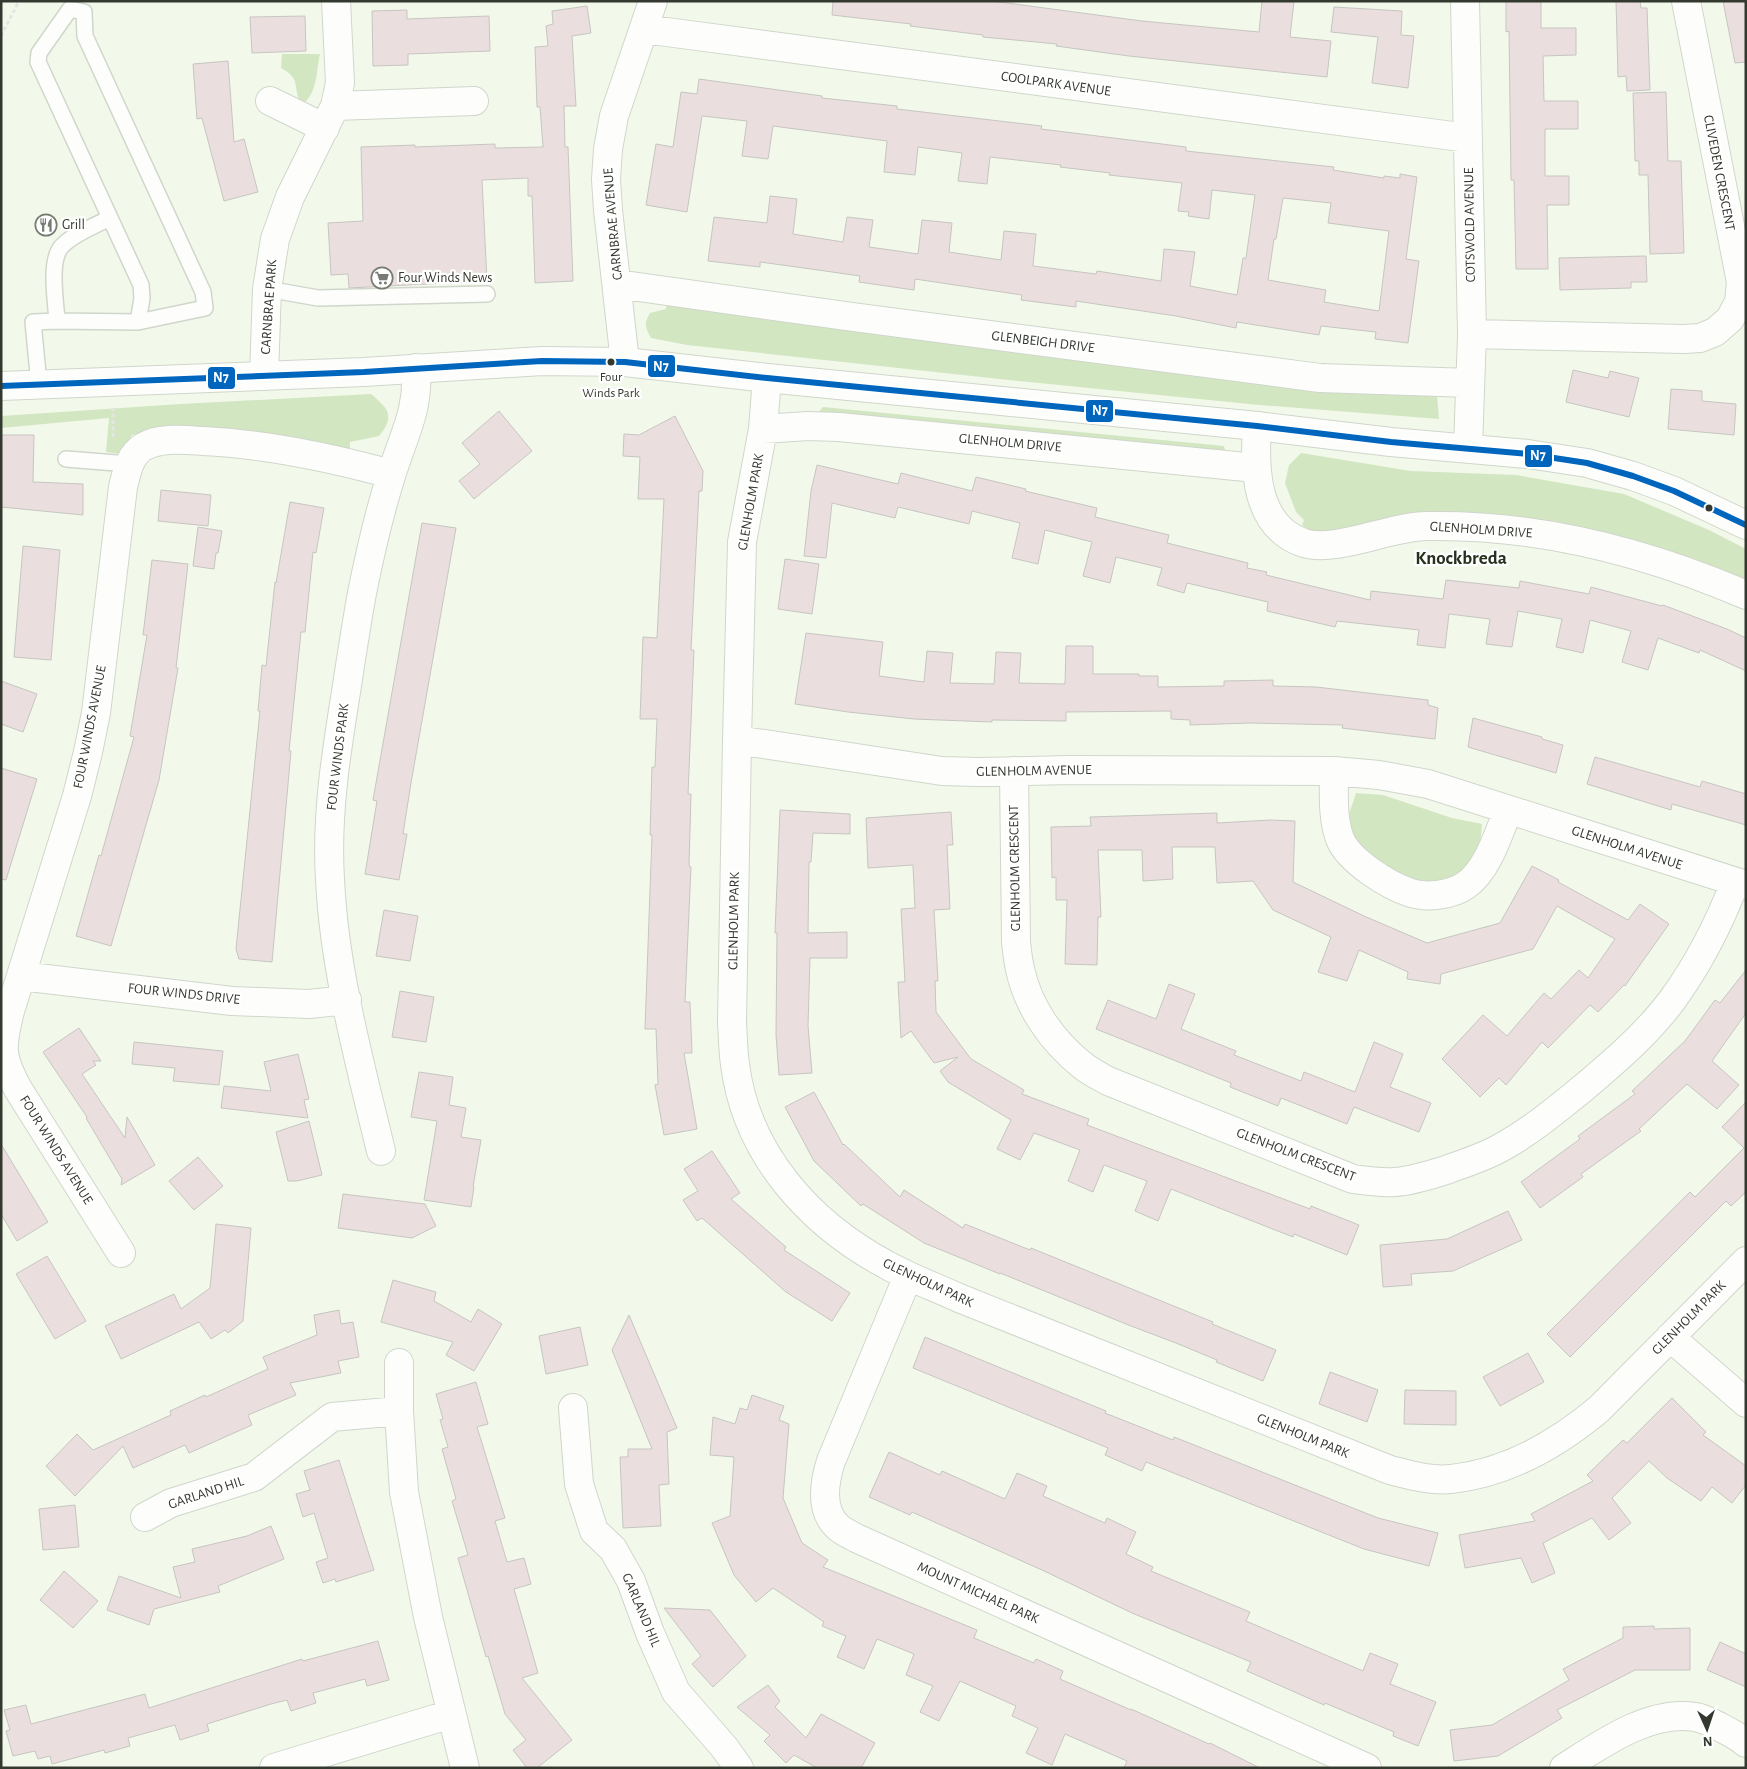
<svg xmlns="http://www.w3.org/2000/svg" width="1747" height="1769" viewBox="0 0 1747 1769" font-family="'Alegreya Sans',sans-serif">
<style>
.green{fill:#d3e6c2}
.building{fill:#eadfde;stroke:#c7c5c1;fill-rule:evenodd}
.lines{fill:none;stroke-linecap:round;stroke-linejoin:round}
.service-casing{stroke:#d0d6cb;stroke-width:18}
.minor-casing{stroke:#d0d6cb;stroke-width:30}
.tertiary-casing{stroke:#d0d6cb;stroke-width:30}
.path{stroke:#e4e6e2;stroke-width:3;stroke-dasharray:4 2.5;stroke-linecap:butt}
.service{stroke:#fdfefc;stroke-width:15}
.minor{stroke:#fdfefc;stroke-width:28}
.tertiary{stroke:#fdfefc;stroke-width:28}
.bus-1-casing{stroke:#fff;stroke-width:10}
.bus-1{stroke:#0065bd;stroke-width:6}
.bus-dot{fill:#34392f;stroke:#fff;stroke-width:2}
.labels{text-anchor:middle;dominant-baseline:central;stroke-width:4.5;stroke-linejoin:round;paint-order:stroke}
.bus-label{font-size:13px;fill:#34392f;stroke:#fff}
.street-label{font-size:14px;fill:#34392f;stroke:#fff}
.poi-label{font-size:14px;fill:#34392f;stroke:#fff;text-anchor:start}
.district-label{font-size:19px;font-weight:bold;fill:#27311d;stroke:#fff}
.line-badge{stroke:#fff;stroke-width:2}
.badge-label{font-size:14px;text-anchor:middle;font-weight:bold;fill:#fff}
</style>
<rect width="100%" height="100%" fill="#f2f9eb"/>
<!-- green -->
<path class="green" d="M282 54H320C316 71 318 93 302 105 291 87 303 80 281 68Z
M666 304 1437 395 1439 419 1259 405 1019 381 687 345 651 338C645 328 644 323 650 313L666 309Z
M371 394C389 409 395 416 379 436L350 442V449L233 429 187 428 150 430 132 435 121 454 106 452 109 418 1 428V416L180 404Z
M823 407 1224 446 1226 454 816 415Z
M1301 453 1411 471 1516 475 1624 494 1709 530 1746 549V583L1671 553 1346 530 1313 532 1302 525 1304 520 1296 512 1285 483 1289 465Z
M1356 793 1383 795 1452 818 1482 824 1480 845 1470 864 1452 881 1416 884 1376 859 1354 841 1349 814Z"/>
<!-- building -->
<path class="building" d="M833 1H992L1142 21 1259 32 1262 1H1294L1290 37 1331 41 1327 77 1129 56 1056 46 1057 44 983 37V35L910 26 911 24 832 15Z
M1506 1H1541V28H1576V55L1543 56 1544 101H1578V129H1545V176H1569V205H1547L1548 269H1516L1514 180H1511L1509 31 1506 32Z
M1616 1H1640L1641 8H1647L1650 90 1627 91 1626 76 1618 77Z
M1723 1H1746V62L1735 63Z
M587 6 591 33 572 36 576 106H564L565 147H568L573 281 535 283 532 196H528V178L482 180 487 281 349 288 348 274 331 275 328 223 363 221 361 147 415 145V147L495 144V148L543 147 540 107H537L535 47 548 46 546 26 553 24 552 11Z
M1334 7 1402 11 1401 35 1414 36 1408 88 1372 83 1378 37 1331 32Z
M407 10V19L489 16 490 51 408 54V65L373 66 372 11Z
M305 16 306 51 252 53 250 17Z
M228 61 234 142 244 139 258 192 224 201 202 118 197 119 193 64Z
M699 79 822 96V98L897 106V109L1042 126 1041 129 1186 147V151L1334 167 1333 170 1384 178V176L1400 178V174L1417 177 1406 259 1419 261 1408 343 1375 339 1376 332 1321 326 1319 335 1237 322 1236 328 1176 316 1076 301V307L1021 300 1022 295 915 279 914 290 859 282 860 276 811 269 760 262V267L708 261 714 217 767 223 770 196 797 199 793 234 843 242 847 217 873 220 869 247 891 250 918 254 922 220 952 223 949 252 1001 260 1004 231 1036 234 1033 266 1096 274 1097 271 1161 281 1164 249 1195 252 1190 286 1237 295 1243 258H1246L1255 195 1212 190 1209 219 1188 216 1189 212 1178 211 1182 183 1109 175 1110 173 1060 167 1061 165 990 157 987 184 958 181 962 153 918 147 915 175 884 172 887 141 773 126 768 159 742 156 747 121 702 116 687 212 646 205 656 144 673 147 681 92 697 94ZM1283 198 1331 203 1328 223 1389 231 1379 311 1324 302 1326 290 1268 280 1274 239H1276Z
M1666 92 1668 161H1681L1684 253 1650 254 1648 175H1639V161H1635L1633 93Z
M1646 256 1647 282H1631V288L1560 290 1559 258Z
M1573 370 1608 378 1610 371 1639 378 1629 417 1566 402Z
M1671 389 1702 391V401L1736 404 1734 435 1668 429Z
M499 411 532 451 474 499 459 481 480 464 462 443Z
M675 416 703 471 702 491H699L691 650H694L688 794H691L689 866 691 867 685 1002H690L692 1053H684L697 1129 664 1135 655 1085 658 1084 656 1029H645L652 835H650L652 767H655L657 719H640L643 637 657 638 664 499H638L640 457 623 456 624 434 639 435Z
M1 435H34L33 482 83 484V515L1 507Z
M817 465 898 484 901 473 972 491 976 477 1026 489 1025 491 1097 508 1095 517 1169 535 1167 543 1248 563 1247 568 1267 572 1266 575 1370 600 1371 591 1443 599 1446 580 1519 588 1520 581 1589 594 1591 587 1662 606 1663 605 1727 629 1746 638V671L1700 650 1699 653 1658 638 1648 670 1622 662 1631 631 1590 620 1583 653 1556 647 1562 619 1518 611 1512 647 1486 644 1490 619 1449 614 1445 648 1417 645 1419 630 1337 621 1335 627 1267 611 1268 602 1187 583 1184 593 1157 585 1162 568 1116 557 1110 583 1083 576 1092 542 1045 530 1038 564 1012 558 1020 523 972 511 969 524 898 507 895 518 832 503 826 558 804 556 811 491Z
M161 490 211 495 208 526 158 521Z
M290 502 324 508 316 553 313 552 305 632H301L289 751H291L272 962 239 959 236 949 260 711H258L262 665 266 666 275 582 276 583Z
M422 523 456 528 411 783 403 834H407L399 880 365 874 377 801 373 800Z
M198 527 222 531 218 553H216L214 569 193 566Z
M23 546 60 550 51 660 14 657Z
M785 559 819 564 812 614 778 609Z
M152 560 188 564 176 668H178L159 780 111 946 76 936 99 855 101 856 134 737 130 736 147 635H143Z
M806 633 883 642 879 676 924 682 927 651 953 653 950 683 994 684 996 652 1021 653 1019 683 1065 684 1066 646H1093V674H1139V676H1158V687L1224 686V681L1273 680V686L1316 687 1428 700V705L1438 708 1435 739 1342 728 1343 725 1250 723 1190 725V720L1171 719V711L1066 712V721L992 720V722L914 719 848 712 795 704Z
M1 681 37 694 23 732 1 724Z
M1473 718 1542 737V739L1563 745 1556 773 1468 747Z
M1595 757 1700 787 1702 781 1746 794V825L1672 804 1671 810 1587 784Z
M1 768 37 779 6 880 1 879Z
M780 810 850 814V834L813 833 811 862H809L808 933 847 932V958H810L808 1026 812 1073 779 1075 776 1035 777 933H775Z
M951 812 953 845H947L950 909 934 910 938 981H935L936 1012 971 1059 1024 1090 1022 1094 1089 1119 1087 1125 1310 1209 1311 1206 1359 1225 1347 1255 1294 1234 1293 1237 1171 1189 1158 1221 1135 1211 1147 1181 1104 1165 1093 1192 1068 1181 1080 1150 1034 1133 1020 1160 997 1149 1011 1120 948 1082 940 1071 958 1057 934 1063 911 1031 901 1038 898 982H905L901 909 915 908 913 865 868 868 866 818Z
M1217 813V823L1270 820 1295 821 1293 882 1364 916 1427 943 1500 923 1532 866 1559 880 1558 882 1628 920 1640 904 1669 924 1625 986 1624 985 1598 1012 1590 1005 1548 1048 1542 1042 1506 1085 1499 1078 1480 1097 1442 1059 1483 1015 1507 1036 1544 993 1551 999 1579 970 1588 978 1615 939 1557 906 1533 949 1441 974 1440 984 1407 979 1408 972 1359 950 1347 981 1318 972 1331 937 1273 910 1253 881 1217 883 1215 847H1172L1173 879 1143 881 1142 850H1098L1101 917H1098L1097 965 1065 964 1067 900H1056V877L1052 878 1051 827 1091 826 1090 817Z
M384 910 418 916 410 961 376 956Z
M1746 970V1013L1712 1061 1739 1085 1717 1109 1687 1084 1639 1129 1641 1131 1581 1174 1583 1177 1540 1208 1521 1182 1580 1139 1578 1136 1635 1094 1632 1091 1685 1041 1715 1000 1720 1003Z
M1169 984 1195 994 1181 1029 1236 1051 1234 1055 1301 1081 1304 1072 1355 1092 1374 1042 1403 1054 1390 1087 1431 1103 1419 1132 1354 1107 1347 1124 1281 1098 1278 1106 1230 1087 1231 1083 1096 1029 1108 1000 1156 1019Z
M400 991 434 997 426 1042 392 1037Z
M79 1028 101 1061H93L96 1065 82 1074 125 1138 127 1117 155 1165 121 1185 122 1179 86 1118 87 1117 43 1052Z
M134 1042 223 1051 219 1085 173 1081 175 1068 132 1064Z
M298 1054 309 1099 304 1100 308 1118 221 1108 224 1086 271 1091 264 1062Z
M419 1072 453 1077 449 1105 466 1108 461 1137 481 1140 473 1187H474L471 1207 424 1200 437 1121 411 1117Z
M814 1092 843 1145 844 1144 900 1197 904 1190 963 1228 965 1224 1030 1250 1031 1248 1213 1322 1212 1324 1276 1350 1263 1381 1216 1362 1217 1360 1176 1343 1131 1326 1000 1273V1274L924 1243 863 1204 861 1206 814 1161 785 1107Z
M1746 1102V1192L1731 1206 1726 1201 1570 1357 1547 1334 1690 1192 1695 1197 1744 1148 1722 1127Z
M309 1121 322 1175 297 1181H288L276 1132Z
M1 1144 48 1222 17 1241 1 1214Z
M712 1151 740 1193 731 1199 786 1247 784 1250 850 1293 832 1321 786 1292 702 1218 697 1221 683 1200 698 1191 684 1169Z
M198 1157 223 1186 194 1210 169 1181Z
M343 1194 425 1204 436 1226 412 1238 338 1228Z
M1508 1211 1522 1240 1453 1271 1411 1274 1412 1285 1383 1287 1380 1245 1447 1239Z
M216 1224 251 1228 243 1321 228 1333 225 1330 211 1339 199 1322 121 1359 105 1326 174 1294 181 1309 210 1288Z
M47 1256 86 1321 55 1339 16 1274Z
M393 1280 436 1292 434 1301 471 1322 478 1309 502 1324 474 1371 446 1355 453 1342 381 1322Z
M339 1310 341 1324 353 1322 359 1357 338 1361 341 1373 290 1383 296 1395 248 1415 252 1425 189 1453 185 1445 133 1468 123 1446 75 1496 46 1466 77 1434 93 1450 171 1415 170 1411 205 1395 206 1397 268 1369 263 1357 317 1335 314 1315Z
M629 1315 677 1428 667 1432 669 1484 659 1485 661 1526 623 1528 620 1457H628V1449H652L612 1350Z
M580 1327 588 1365 546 1374 539 1336Z
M925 1337 1106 1411 1105 1413 1173 1440 1174 1437 1378 1518 1438 1533 1429 1566 1364 1549 1146 1462 1142 1471 1105 1455 1108 1448 913 1368Z
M1528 1353 1544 1382 1500 1406 1483 1377Z
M1330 1372 1378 1390 1367 1422 1319 1404Z
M476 1382 488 1424 477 1427 505 1518 495 1521 507 1562 524 1558 531 1584 514 1589 538 1673 522 1678 572 1740 537 1768H527L513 1750 526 1740 505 1714 488 1656 486 1657 458 1558 468 1555 452 1501 456 1499 442 1449 448 1447 440 1420 443 1419 436 1394Z
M1405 1390 1456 1391V1425L1404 1424Z
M752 1395 784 1406 779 1420 789 1424 783 1498 802 1543 828 1560 823 1567 977 1630 974 1638 1034 1663 1036 1659 1063 1671 1060 1679 1131 1710V1709L1209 1744 1210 1743 1260 1768H1124L1127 1761 1065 1734 1052 1765 1026 1753 1038 1728 1012 1716 1016 1706 960 1681 939 1721 920 1712 933 1686 906 1675 914 1654 877 1639 864 1669 837 1657 846 1636 822 1626 824 1622 773 1588 756 1602 734 1575 712 1523 730 1516 734 1457 710 1455 713 1417 735 1424 740 1408 747 1410Z
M1672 1398 1706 1432 1703 1435 1746 1466V1485L1732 1503 1712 1487 1701 1501 1667 1478 1649 1461 1612 1498 1631 1523 1609 1540 1592 1518 1543 1543 1555 1573 1532 1583 1521 1558 1465 1568 1459 1535 1535 1521 1531 1514 1593 1481 1587 1475 1623 1440 1627 1443Z
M889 1452 940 1475 942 1471 1005 1499 1017 1473 1047 1486 1043 1496 1105 1523 1107 1518 1136 1532 1126 1554 1153 1567 1151 1571 1250 1612 1246 1621 1363 1671 1370 1653 1398 1664 1390 1684 1436 1702 1418 1746 1393 1736 1394 1732 1325 1703 1324 1705 1247 1671 1251 1662 1132 1613 1042 1570 912 1512 910 1515 869 1497Z
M339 1460 374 1570 336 1582 335 1579 323 1583 316 1562 328 1558 314 1513 303 1517 296 1494 310 1490 304 1471Z
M75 1505 79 1547 43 1550 39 1509Z
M271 1526 284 1559 218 1586 220 1592 154 1609 149 1625 107 1610 119 1576 181 1598 173 1567 195 1562 192 1549 247 1536Z
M64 1571 98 1601 73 1628 40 1600Z
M664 1608 710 1610 746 1656 713 1687 692 1664 701 1656Z
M1654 1626V1629L1690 1628V1670H1635L1557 1710 1562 1718 1498 1756 1454 1761 1450 1730 1492 1725 1569 1680 1563 1669 1623 1638V1627Z
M378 1641 389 1680 367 1686 365 1679 313 1693 316 1703 291 1711 287 1700 271 1704 207 1724 209 1731 180 1740 175 1725 128 1738 130 1746 105 1753 104 1750 52 1764 50 1756 38 1759 35 1751 13 1756 6 1731 10 1730 4 1710 26 1705 31 1724 145 1694 149 1708 302 1659 303 1661Z
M1720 1642 1746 1654V1687L1707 1670Z
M768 1685 780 1701 775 1707 806 1738 821 1714 875 1743 861 1768H817L794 1755 786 1763 764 1741 770 1735 737 1707Z"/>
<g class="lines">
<!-- service casing -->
<g class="service-casing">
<path id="service" d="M267 289 318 298 487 294
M57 321C56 302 48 258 63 245 74 234 96 225 110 218
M39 384 33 322 57 321 138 322 142 298 141 285 38 62 39 53 70 9 84 12 85 36 203 292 205 308 138 322
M66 459 129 464"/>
</g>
<!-- minor casing -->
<g class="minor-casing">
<path id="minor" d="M1465 1 1472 334 1468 448
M644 29 1468 138
M270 101 325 128
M335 106 474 101
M617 284 853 317 1320 378 1470 383
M1472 334 1684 339 1700 338 1715 332 1730 319 1739 302 1741 282 1686 1
M625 362 608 210 606 179 608 149 614 116 653 1
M264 376 267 289 275 239 290 197 335 106 340 83 336 1
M767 378 763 429 742 542 737 740 732 1023C733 1037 733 1051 735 1064 746 1154 810 1224 887 1265 910 1278 935 1287 959 1298L1390 1470C1410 1475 1430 1481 1451 1479 1507 1473 1556 1445 1599 1409L1746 1261
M1257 426C1254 468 1255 527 1304 543 1336 553 1391 526 1427 526 1536 524 1646 552 1746 595
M763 429 808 426 839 427 1256 468
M737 740 942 771 978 772 1070 770 1334 771 1379 775 1428 784 1746 885
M1014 771 1016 942C1017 951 1018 961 1020 969 1028 1007 1052 1041 1082 1065 1089 1071 1099 1076 1108 1081L1353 1179C1367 1181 1381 1183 1395 1182 1412 1181 1430 1175 1446 1170 1465 1163 1485 1157 1502 1147 1531 1131 1556 1110 1582 1089 1614 1062 1648 1033 1673 999 1699 963 1719 924 1735 882
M1334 771C1334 792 1332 818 1340 839 1349 861 1389 886 1411 893 1427 898 1452 895 1466 885 1487 871 1499 833 1508 810
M21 976 232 1001 309 1004 347 1000
M381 1151C360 1064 334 969 330 879 326 816 336 754 346 692 351 659 356 626 362 593 370 553 379 514 391 476 403 436 419 412 416 368
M121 1253 18 1089C0 1056 1 1047 10 1011L77 796 88 752 96 713 123 487C127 472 129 456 143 447 160 437 185 440 203 441 268 444 329 457 391 474
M908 1276 831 1461C824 1483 819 1511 839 1528 844 1532 851 1535 856 1538L1367 1768
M1670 1337 1746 1403
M399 1363V1411L404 1492 428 1617 465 1768
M573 1408 579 1484 594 1531 613 1549 631 1581 650 1633 676 1692 724 1747 739 1768
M145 1517 171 1503 254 1477 332 1417 399 1411
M274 1768 451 1714
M1564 1768C1600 1745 1650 1709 1695 1717 1703 1718 1712 1723 1720 1727 1729 1732 1738 1736 1746 1743"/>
</g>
<!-- tertiary casing -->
<g class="tertiary-casing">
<path id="tertiary" d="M1 386 364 372 542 361 625 362 767 378 1257 426 1391 442 1528 454 1587 463 1633 476 1674 491 1746 525"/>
</g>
<!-- path -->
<path class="path" d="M1 36 19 1
M113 437V408"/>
<!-- service -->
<use href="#service" class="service"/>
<!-- minor -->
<use href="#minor" class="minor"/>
<!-- tertiary -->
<use href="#tertiary" class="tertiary"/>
<!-- bus-1 casing -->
<g class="bus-1-casing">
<path id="bus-1" d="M1 386 364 372 542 361 625 362 767 378 1257 426 1391 442 1528 454 1587 463 1633 476 1674 491 1746 525"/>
</g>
<!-- bus-1 -->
<use href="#bus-1" class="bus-1"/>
</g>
<!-- icons -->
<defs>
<g id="restaurant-ring" transform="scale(1.125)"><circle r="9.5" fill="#fff" stroke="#767c71" stroke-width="1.5"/><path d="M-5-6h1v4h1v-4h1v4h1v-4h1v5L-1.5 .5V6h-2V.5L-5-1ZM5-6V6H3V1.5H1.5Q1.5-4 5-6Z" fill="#767c71"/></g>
<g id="supermarket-ring" transform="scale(1.125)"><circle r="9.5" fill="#fff" stroke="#767c71" stroke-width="1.5"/><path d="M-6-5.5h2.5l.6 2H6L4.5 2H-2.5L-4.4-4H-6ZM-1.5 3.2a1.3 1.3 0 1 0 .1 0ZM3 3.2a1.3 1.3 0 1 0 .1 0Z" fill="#767c71"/></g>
</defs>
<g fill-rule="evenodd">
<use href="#restaurant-ring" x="46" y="225"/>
<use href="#supermarket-ring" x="382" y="278"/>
</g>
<!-- markers -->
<g class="bus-dot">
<circle cx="611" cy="362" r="4.5"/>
<circle cx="1709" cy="508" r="4.5"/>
</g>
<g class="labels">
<!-- bus labels -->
<g class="bus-label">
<text x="611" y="377">Four<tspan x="611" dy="16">Winds Park</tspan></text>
</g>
<!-- street labels -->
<g class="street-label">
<text transform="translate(1056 84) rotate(8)">COOLPARK AVENUE</text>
<text transform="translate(1719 173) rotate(79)">CLIVEDEN CRESCENT</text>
<text transform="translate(613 224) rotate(-95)">CARNBRAE AVENUE</text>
<text transform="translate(1470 225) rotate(-91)">COTSWOLD AVENUE</text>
<text transform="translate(269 307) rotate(-86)">CARNBRAE PARK</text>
<text transform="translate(1043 342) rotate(7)">GLENBEIGH DRIVE</text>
<text transform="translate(1010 443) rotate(5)">GLENHOLM DRIVE</text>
<text transform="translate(751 502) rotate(-80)">GLENHOLM PARK</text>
<text transform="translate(1481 530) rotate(4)">GLENHOLM DRIVE</text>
<text transform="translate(90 727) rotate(-79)">FOUR WINDS AVENUE</text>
<text transform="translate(338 757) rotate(-83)">FOUR WINDS PARK</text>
<text transform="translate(1034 771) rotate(-1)">GLENHOLM AVENUE</text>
<text transform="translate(1627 848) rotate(18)">GLENHOLM AVENUE</text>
<text transform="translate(1015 868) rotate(-91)">GLENHOLM CRESCENT</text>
<text transform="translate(734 921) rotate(-89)">GLENHOLM PARK</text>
<text transform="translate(184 994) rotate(6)">FOUR WINDS DRIVE</text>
<text transform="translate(56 1150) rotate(58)">FOUR WINDS AVENUE</text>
<text transform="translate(1296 1155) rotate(21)">GLENHOLM CRESCENT</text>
<text transform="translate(928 1283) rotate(25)">GLENHOLM PARK</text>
<text transform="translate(1689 1318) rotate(-45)">GLENHOLM PARK</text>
<text transform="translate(1303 1436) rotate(22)">GLENHOLM PARK</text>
<text transform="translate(206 1493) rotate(-18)">GARLAND HIL</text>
<text transform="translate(978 1593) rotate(24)">MOUNT MICHAEL PARK</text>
<text transform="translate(641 1610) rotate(67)">GARLAND HIL</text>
</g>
<!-- poi labels -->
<g class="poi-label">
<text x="62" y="225">Grill</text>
<text x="398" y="278">Four Winds News</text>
</g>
<!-- district labels -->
<g class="district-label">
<text x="1461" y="558">Knockbreda</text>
</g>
</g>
<g class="line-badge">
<rect x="647" y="354" width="29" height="24" rx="5" fill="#0065bd"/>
<rect x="207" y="366" width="29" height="24" rx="5" fill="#0065bd"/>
<rect x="1085" y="399" width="29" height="24" rx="5" fill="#0065bd"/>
<rect x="1524" y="444" width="29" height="24" rx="5" fill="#0065bd"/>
</g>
<g class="badge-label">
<text x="661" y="371">N7</text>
<text x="221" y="382">N7</text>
<text x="1100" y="415">N7</text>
<text x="1538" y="460">N7</text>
</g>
<!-- border -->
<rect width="1747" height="1769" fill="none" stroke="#34392f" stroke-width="5"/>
<!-- north arrow -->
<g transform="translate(1707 1729) rotate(177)" stroke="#ffffff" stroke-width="4" paint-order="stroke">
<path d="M0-4L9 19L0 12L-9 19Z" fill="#34392f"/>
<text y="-8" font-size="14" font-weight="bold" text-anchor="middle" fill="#34392f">N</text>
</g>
</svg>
